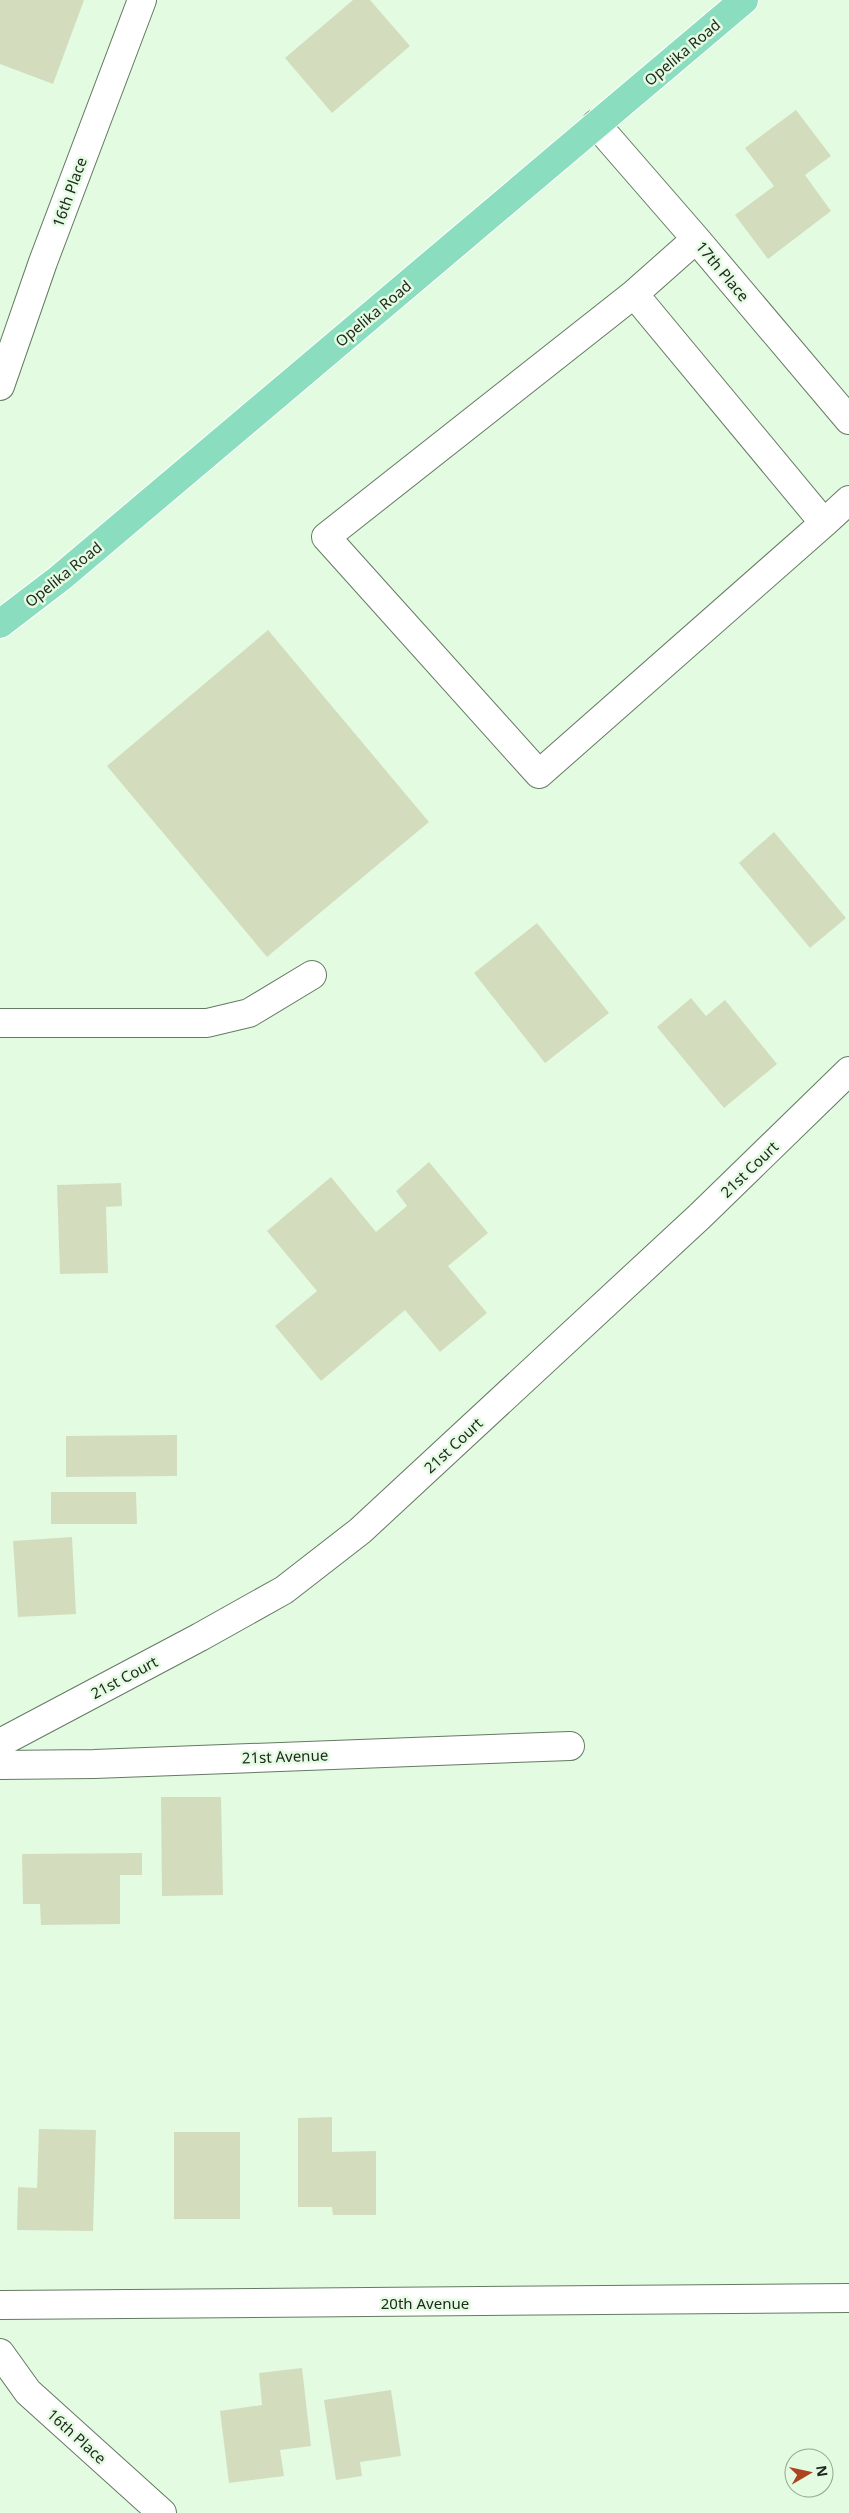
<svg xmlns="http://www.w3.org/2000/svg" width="849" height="2513" viewBox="0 0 849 2513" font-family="'Noto Sans',sans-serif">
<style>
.building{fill:#d3ddbe}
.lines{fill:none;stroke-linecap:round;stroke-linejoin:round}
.minor-casing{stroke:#657a63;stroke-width:30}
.major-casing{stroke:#fff;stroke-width:30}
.minor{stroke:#fff;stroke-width:28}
.major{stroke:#8addbe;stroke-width:28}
.labels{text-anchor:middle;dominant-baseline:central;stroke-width:5;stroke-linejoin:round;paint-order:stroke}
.street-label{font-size:15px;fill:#20291f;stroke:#e3fbe1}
</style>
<rect width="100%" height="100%" fill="#e3fbe1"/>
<!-- building -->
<path class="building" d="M0 0H84L53 84 0 64Z
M353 0H370L410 46 332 113 285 58Z
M796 110 831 156 805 175 831 211 768 259 735 215 774 186 745 148Z
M268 630 429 822 267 957 107 766Z
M774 832 846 918 810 948 739 863Z
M537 923 609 1013 545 1063 474 973Z
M691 998 706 1016 725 1000 777 1064 724 1108 657 1027Z
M429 1162 488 1233 448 1266 487 1313 440 1352 405 1310 321 1381 275 1326 317 1291 267 1231 331 1177 376 1232 407 1206 396 1191Z
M121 1183 122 1206 106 1207 108 1273 60 1274 57 1185Z
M177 1435V1476L66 1477V1436Z
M51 1492H136L137 1524H51Z
M72 1537 76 1614 18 1617 13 1541Z
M161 1797H221L223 1895 162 1896Z
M142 1853V1875H120V1924L41 1925 40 1904H23L22 1854Z
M332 2117V2152L376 2151V2215H333L332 2207H298V2118Z
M39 2129 96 2130 93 2231 17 2230 18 2187 37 2188Z
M174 2132H240V2219H174Z
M302 2368 311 2446 280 2450 284 2476 229 2483 220 2411 262 2405 259 2373Z
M391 2390 401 2456 360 2462 362 2476 336 2480 324 2400Z"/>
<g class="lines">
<!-- minor casing -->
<g class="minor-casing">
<path id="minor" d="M596 124 696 239 849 420
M634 294 696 239
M0 386 43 262 142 0
M824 523 634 294 326 537 539 774 824 523 849 500
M0 1023H207L249 1013 312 975
M0 1743 200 1637 284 1590 360 1531 700 1216 849 1071
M0 1765 94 1764 570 1746
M0 2305 849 2298
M0 2353 28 2392 162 2513"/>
</g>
<!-- major casing -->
<g class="major-casing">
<path id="major" d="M0 624 60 578 744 0"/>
</g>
<!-- minor -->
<use href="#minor" class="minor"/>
<!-- major -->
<use href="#major" class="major"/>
</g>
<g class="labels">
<!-- street labels -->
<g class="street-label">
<text transform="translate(682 52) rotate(-40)">Opelika Road</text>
<text transform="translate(69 192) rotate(-70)">16th Place</text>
<text transform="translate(723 271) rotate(50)">17th Place</text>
<text transform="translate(373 313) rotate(-40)">Opelika Road</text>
<text transform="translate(63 574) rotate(-39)">Opelika Road</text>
<text transform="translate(749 1169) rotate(-44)">21st Court</text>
<text transform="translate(453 1445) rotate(-43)">21st Court</text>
<text transform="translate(124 1677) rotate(-28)">21st Court</text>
<text transform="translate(285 1756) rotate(-2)">21st Avenue</text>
<text x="425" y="2303">20th Avenue</text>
<text transform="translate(77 2436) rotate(42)">16th Place</text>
</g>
</g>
<!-- north arrow -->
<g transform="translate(809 2473) rotate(81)"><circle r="24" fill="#e3fbe1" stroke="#95a793"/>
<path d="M0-4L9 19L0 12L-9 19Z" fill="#ab441f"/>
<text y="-8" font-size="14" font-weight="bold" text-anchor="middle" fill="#20291f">N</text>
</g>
</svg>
